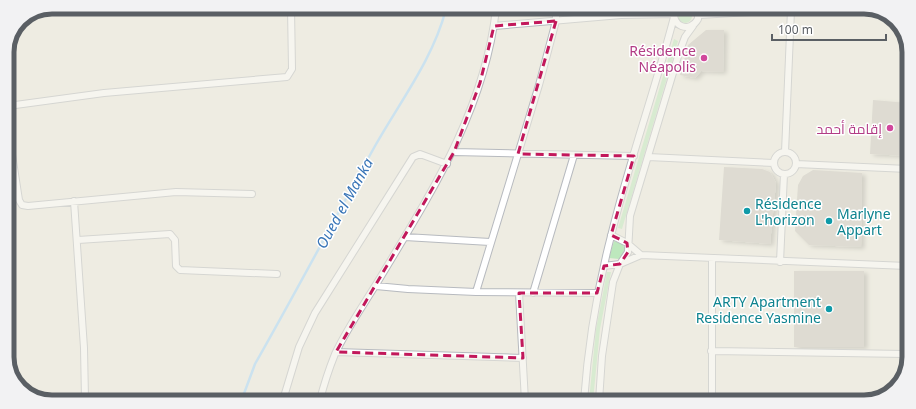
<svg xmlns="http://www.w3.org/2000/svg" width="916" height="409" viewBox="0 0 916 409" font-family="'Noto Sans',Cairo,sans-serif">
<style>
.green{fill:#bde8bd}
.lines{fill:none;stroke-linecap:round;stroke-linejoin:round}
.stream{stroke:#a1d5ff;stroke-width:2.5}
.building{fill:#c9c6bf;filter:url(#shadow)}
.street-casing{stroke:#b7babf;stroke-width:8}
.street{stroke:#fff;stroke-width:6}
.marked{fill:none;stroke:#c2185b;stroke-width:3;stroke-dasharray:8 5;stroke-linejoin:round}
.hotel-dot{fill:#d1479c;stroke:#fff;stroke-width:1.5}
.culture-dot{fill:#0f9aa8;stroke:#fff;stroke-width:1.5}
.labels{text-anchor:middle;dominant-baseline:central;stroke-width:3;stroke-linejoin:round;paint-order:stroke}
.hotel-label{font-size:14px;fill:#b23c85;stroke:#fff;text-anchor:end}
.culture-label{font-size:14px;fill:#0d838f;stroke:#fff;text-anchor:start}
.water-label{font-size:15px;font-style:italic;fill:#3975b7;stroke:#fff}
.rim{fill:none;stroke:#5a5f64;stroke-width:5}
</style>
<defs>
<filter id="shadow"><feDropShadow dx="3.5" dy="2" stdDeviation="2" flood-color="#0004"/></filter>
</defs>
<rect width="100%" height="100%" fill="#eeece2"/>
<!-- green -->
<path class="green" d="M678 16a7 7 0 1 1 14 0a7 7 0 1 1-14 0Z
M674 39 678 41 622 229 618 228Z
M614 241 622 244 625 248 623 257 619 259 609 258Z
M607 272H611L600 329 593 401H589L596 329Z"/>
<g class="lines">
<!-- stream -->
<path class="stream" d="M242 399 255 364C296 292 335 218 375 146 401 100 433 59 446 9"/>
</g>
<!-- building -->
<path class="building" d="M706 30H724L723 72 701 71 695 78 680 75 688 45Z
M873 100 908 103V156L870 154Z
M724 167 762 169 770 172 776 183 770 244 719 240Z
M813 170 862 173 861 247 809 245 795 231 798 185 803 176Z
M794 271H864V347H794Z"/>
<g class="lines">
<!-- street casing -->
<g class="street-casing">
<path id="street" d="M48 9 164 7
M675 10C670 26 690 34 698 19V10
M699 15 787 10
M494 26 621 15 673 14
M7 70 9 135 19 200 22 205 28 206 176 192 252 194
M8 106 104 93 287 77 292 69 291 8
M774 163a11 11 0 1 1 22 0a11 11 0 1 1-22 0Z
M454 152 634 156
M785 152 791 10
M648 157 774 163
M796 164 908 169
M74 201 84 348 85 399
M611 235 627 243 641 255
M405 237 490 242
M78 240 170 234 175 240 176 266 180 270 277 274
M780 262 784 174
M604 266 620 264 641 255 907 266
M376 286 408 289 476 292 597 293
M476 292 539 85 556 21V9
M519 293 525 401
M533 293 574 155
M711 351 906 354
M336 352 523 358
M283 400 299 347 315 313 413 157 420 154 447 164
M320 400C324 384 329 369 335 354 348 326 367 300 383 273 433 190 485 108 496 9
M584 401C588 345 597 290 611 236 629 162 655 90 674 17
M599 401 602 356 613 282 620 264 628 252 630 216 679 53 685 37 693 26
M712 401V258"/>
</g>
<!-- street -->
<use href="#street" class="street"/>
</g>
<!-- marked area -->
<path d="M0 0H916V409H0ZM556 21 518 154 634 156 611 235 627 243 628 252 620 264 604 266 597 293H519L523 358 336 352 454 152 480 83 494 26Z" fill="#eeece2" fill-opacity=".55" fill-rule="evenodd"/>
<path class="marked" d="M556 21 518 154 634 156 611 235 627 243 628 252 620 264 604 266 597 293H519L523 358 336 352 454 152 480 83 494 26Z"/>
<!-- markers -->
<g class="hotel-dot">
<circle cx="704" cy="58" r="4"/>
<circle cx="890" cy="128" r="4"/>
</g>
<g class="culture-dot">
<circle cx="747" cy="211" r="4"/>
<circle cx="829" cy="221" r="4"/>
<circle cx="829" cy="309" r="4"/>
</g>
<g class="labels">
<!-- hotel labels -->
<g class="hotel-label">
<text x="696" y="50">Résidence<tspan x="696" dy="16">Néapolis</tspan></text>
<text x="882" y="128">إقامة أحمد</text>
</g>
<!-- culture labels -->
<g class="culture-label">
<text x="755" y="203">Résidence<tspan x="755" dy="16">L'horizon</tspan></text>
<text x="837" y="213">Marlyne<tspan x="837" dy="16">Appart</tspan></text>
<text x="821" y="301" text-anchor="end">ARTY Apartment<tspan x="821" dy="16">Residence Yasmine</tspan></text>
</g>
<!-- water labels -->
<g class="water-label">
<text transform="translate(344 203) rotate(-61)">Oued el Manka</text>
</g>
</g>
<!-- crop -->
<path d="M0 0H916V409H0ZM52 14H864A38 38 0 0 1 902 52V357A38 38 0 0 1 864 395H52A38 38 0 0 1 14 357V52A38 38 0 0 1 52 14Z" fill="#f2f2f3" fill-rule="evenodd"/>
<path class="rim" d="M52 14H864A38 38 0 0 1 902 52V357A38 38 0 0 1 864 395H52A38 38 0 0 1 14 357V52A38 38 0 0 1 52 14Z"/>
<!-- scale -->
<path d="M772 34v6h114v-6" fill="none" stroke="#5a5f64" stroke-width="2"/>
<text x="778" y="34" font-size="12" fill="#5a5f64" stroke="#ffffff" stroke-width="3" paint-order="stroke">100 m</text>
</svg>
